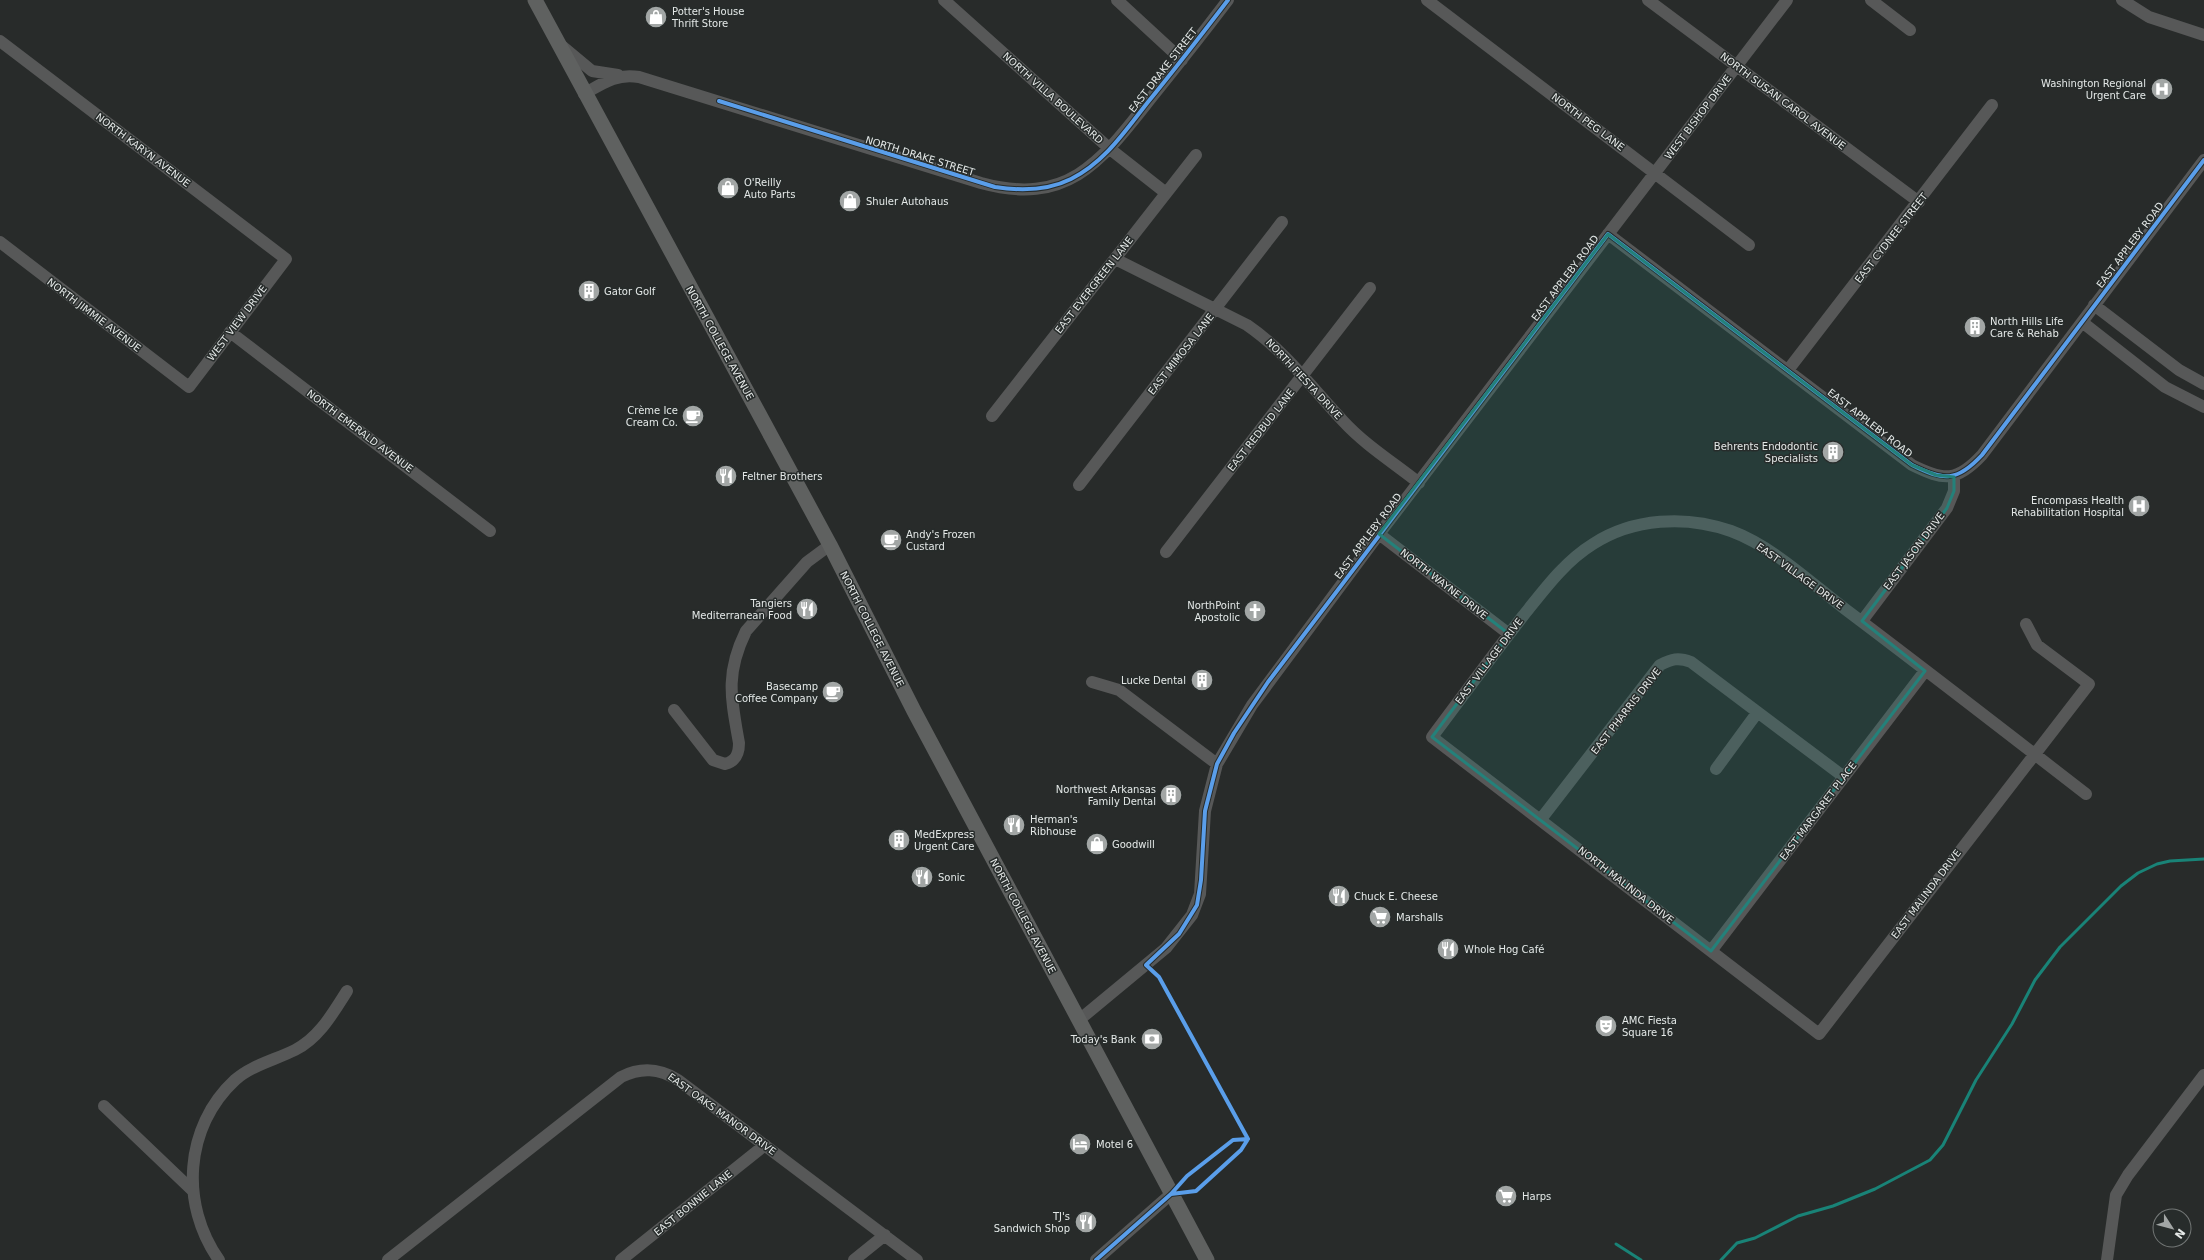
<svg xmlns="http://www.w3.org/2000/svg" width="2204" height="1260" viewBox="0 0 2204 1260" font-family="'DejaVu Sans',sans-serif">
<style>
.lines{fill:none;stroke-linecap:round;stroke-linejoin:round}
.stream{stroke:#198377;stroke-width:3}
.minor{stroke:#575858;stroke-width:12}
.major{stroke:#5f6160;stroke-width:15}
.cycleway-casing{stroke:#272c2b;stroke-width:6}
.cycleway{stroke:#5a9eea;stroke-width:4}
.marked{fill:#24817a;fill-opacity:0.2;stroke:#24817a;stroke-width:3;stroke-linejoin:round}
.labels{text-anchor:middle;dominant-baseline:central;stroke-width:3;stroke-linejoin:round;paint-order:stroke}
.poi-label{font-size:10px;fill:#e4e8e7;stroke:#272c2b;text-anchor:start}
.street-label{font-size:10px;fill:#e4e8e7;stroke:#272c2b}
</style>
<rect width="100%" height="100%" fill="#282b2a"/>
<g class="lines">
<!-- stream -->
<path class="stream" d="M1616 1244 1641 1260
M1721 1260 1737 1243 1755 1238 1798 1216 1833 1206 1875 1189 1930 1160 1943 1145 1976 1080 2012 1024 2035 980 2060 947 2121 886 2138 873 2157 864 2170 861 2204 859"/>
<!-- minor -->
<path class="minor" d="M944 0 1110 149 1166 193
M1117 0 1182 60
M1427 0 1749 245
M1648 0 1919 202
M1871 0 1910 30
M2122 0 2149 17 2204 35
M0 41 286 259 189 387 0 242
M562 46 592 71 618 75
M584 94C603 83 617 73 639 77L981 183C1069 207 1102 160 1151 98 1177 66 1203 33 1228 0
M1608 234 1912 465C1944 481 1957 482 1982 455L2204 160
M1115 259 1247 325C1285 351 1312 388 1343 421 1365 445 1394 463 1419 483
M2094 305 2179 370 2204 384
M2082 322 2165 387 2204 407
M230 332 490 531
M1788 370 1992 105
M992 416 1196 155
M1079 485 1282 222
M1379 534 1509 634
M1166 552 1370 288
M1862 621 1947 508 1954 491V477
M2026 624 2037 645 2089 684 1819 1034 1432 737C1462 697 1492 656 1523 616 1544 590 1564 562 1593 544 1633 518 1686 515 1731 531 1772 546 1811 583 1845 609 1926 670 2006 732 2086 794
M1092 682 1119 690 1217 764
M674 710 713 760 725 764C736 761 739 754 739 743 731 698 725 674 746 631L807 562 830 545
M1716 769 1757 713
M1541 819 1660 665C1672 659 1678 657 1691 662L1844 777
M1711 951 1925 671
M1079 1020 1166 948 1192 915 1200 894 1205 811 1217 764 1252 705 1379 534 1787 0
M104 1106 192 1190
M219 1260C180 1205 184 1127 235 1080 252 1065 275 1060 295 1050 319 1038 333 1013 347 991
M388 1260 621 1077C641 1067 659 1068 678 1080L917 1260
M621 1260 765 1145
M854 1260 885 1235
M1096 1260 1171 1194
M2107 1260 2116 1195 2128 1175 2204 1075"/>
<!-- major -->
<path class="major" d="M535 0 830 545 914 711 1207 1260"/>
<!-- cycleway casing -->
<g class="cycleway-casing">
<path id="cycleway" d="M719 101 995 187C1021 191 1047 191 1071 179 1105 162 1125 131 1148 102 1175 69 1202 34 1228 0
M1248 1139 1159 977 1146 965 1179 934 1197 905 1201 880 1205 811 1217 764 1234 733 1268 682 1608 234 1912 465C1944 481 1957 482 1982 455L2204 160
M1171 1194 1196 1191 1241 1150 1248 1139
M1096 1260 1171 1194 1187 1176 1233 1140 1248 1139"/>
</g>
<!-- cycleway -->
<use href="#cycleway" class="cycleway"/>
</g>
<!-- marked area -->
<path class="marked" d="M1608 234 1912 465 1936 475 1954 477V491L1947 508 1862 621 1925 671 1711 951 1432 737 1509 634 1379 534Z"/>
<!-- icons -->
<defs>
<g id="shop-disc" transform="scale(1.15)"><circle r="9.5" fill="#a2a6a5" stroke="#272c2b"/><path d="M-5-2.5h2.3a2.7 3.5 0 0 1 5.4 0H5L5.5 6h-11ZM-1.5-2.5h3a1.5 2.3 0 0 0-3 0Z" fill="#fff"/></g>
<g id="hospital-disc" transform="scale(1.15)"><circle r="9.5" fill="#a2a6a5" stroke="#272c2b"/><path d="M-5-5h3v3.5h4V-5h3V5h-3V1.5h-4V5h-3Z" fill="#fff"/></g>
<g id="building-disc" transform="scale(1.15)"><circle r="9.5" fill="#a2a6a5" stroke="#272c2b"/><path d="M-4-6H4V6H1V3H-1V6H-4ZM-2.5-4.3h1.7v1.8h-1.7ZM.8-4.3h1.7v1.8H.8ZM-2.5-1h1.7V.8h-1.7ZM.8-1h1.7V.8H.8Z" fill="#fff"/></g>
<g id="cafe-disc" transform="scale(1.15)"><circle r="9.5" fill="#a2a6a5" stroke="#272c2b"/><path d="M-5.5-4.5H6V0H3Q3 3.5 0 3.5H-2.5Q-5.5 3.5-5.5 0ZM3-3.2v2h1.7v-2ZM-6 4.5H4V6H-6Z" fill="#fff"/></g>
<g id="restaurant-disc" transform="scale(1.15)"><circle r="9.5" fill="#a2a6a5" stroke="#272c2b"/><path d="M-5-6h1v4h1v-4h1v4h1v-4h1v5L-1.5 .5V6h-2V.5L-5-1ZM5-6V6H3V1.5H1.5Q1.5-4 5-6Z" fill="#fff"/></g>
<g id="church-disc" transform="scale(1.15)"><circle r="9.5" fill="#a2a6a5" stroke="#272c2b"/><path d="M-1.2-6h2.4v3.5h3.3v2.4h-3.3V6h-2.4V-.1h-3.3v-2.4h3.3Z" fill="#fff"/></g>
<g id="supermarket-disc" transform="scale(1.15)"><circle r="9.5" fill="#a2a6a5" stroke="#272c2b"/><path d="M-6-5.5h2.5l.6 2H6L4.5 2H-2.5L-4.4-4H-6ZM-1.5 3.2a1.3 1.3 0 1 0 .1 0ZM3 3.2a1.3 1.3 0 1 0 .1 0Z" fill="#fff"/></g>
<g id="theatre-disc" transform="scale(1.15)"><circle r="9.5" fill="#a2a6a5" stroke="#272c2b"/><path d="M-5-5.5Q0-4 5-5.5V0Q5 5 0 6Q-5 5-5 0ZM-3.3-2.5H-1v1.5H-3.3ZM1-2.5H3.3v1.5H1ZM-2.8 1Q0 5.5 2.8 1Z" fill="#fff"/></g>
<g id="bank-disc" transform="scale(1.15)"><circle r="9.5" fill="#a2a6a5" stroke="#272c2b"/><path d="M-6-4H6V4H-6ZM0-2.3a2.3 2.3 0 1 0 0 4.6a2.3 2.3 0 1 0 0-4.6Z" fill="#fff"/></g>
<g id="hotel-disc" transform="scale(1.15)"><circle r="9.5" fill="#a2a6a5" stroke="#272c2b"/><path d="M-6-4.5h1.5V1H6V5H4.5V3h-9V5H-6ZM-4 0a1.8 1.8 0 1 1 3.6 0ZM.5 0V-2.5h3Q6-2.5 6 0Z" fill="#fff"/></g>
</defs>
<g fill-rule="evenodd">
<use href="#shop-disc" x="656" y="17"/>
<use href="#hospital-disc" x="2162" y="89"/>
<use href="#shop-disc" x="728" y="188"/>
<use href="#shop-disc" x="850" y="201"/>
<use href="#building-disc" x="589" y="291"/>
<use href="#building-disc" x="1975" y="327"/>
<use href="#cafe-disc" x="693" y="416"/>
<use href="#building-disc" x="1833" y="452"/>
<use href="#restaurant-disc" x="726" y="476"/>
<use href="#hospital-disc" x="2139" y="506"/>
<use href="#cafe-disc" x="891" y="540"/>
<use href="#restaurant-disc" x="807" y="609"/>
<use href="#church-disc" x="1255" y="611"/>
<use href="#building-disc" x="1202" y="680"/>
<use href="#cafe-disc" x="833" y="692"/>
<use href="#building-disc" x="1171" y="795"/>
<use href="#restaurant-disc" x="1014" y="825"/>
<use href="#building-disc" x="899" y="840"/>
<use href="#shop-disc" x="1097" y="844"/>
<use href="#restaurant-disc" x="922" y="877"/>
<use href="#restaurant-disc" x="1339" y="896"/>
<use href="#supermarket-disc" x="1380" y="917"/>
<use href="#restaurant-disc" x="1448" y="949"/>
<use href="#theatre-disc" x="1606" y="1026"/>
<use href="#bank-disc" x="1152" y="1039"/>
<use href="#hotel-disc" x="1080" y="1144"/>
<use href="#supermarket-disc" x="1506" y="1196"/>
<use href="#restaurant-disc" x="1086" y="1222"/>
</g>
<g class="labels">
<!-- poi labels -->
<g class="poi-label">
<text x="672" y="11">Potter's House<tspan x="672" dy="12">Thrift Store</tspan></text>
<text x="2146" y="83" text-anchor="end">Washington Regional<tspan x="2146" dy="12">Urgent Care</tspan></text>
<text x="744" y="182">O'Reilly<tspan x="744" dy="12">Auto Parts</tspan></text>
<text x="866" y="201">Shuler Autohaus</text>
<text x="604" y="291">Gator Golf</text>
<text x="1990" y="321">North Hills Life<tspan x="1990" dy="12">Care &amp; Rehab</tspan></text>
<text x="678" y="410" text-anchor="end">Crème Ice<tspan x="678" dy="12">Cream Co.</tspan></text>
<text x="1818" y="446" text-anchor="end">Behrents Endodontic<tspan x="1818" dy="12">Specialists</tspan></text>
<text x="742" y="476">Feltner Brothers</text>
<text x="2124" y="500" text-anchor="end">Encompass Health<tspan x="2124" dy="12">Rehabilitation Hospital</tspan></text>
<text x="906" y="534">Andy's Frozen<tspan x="906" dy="12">Custard</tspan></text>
<text x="792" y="603" text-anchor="end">Tangiers<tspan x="792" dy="12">Mediterranean Food</tspan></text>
<text x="1240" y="605" text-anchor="end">NorthPoint<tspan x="1240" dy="12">Apostolic</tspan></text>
<text x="1186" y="680" text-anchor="end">Lucke Dental</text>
<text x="818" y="686" text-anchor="end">Basecamp<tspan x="818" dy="12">Coffee Company</tspan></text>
<text x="1156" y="789" text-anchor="end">Northwest Arkansas<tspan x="1156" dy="12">Family Dental</tspan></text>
<text x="1030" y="819">Herman's<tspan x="1030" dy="12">Ribhouse</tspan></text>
<text x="914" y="834">MedExpress<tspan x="914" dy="12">Urgent Care</tspan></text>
<text x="1112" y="844">Goodwill</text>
<text x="938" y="877">Sonic</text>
<text x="1354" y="896">Chuck E. Cheese</text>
<text x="1396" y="917">Marshalls</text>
<text x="1464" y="949">Whole Hog Café</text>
<text x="1622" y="1020">AMC Fiesta<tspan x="1622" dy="12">Square 16</tspan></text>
<text x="1136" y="1039" text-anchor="end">Today's Bank</text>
<text x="1096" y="1144">Motel 6</text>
<text x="1522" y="1196">Harps</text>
<text x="1070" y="1216" text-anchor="end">TJ's<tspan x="1070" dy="12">Sandwich Shop</tspan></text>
</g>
<!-- street labels -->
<g class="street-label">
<text transform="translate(1163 70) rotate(-52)">EAST DRAKE STREET</text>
<text transform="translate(1053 98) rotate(42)">NORTH VILLA BOULEVARD</text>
<text transform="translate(1783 101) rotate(37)">NORTH SUSAN CAROL AVENUE</text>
<text transform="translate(1698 117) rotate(-53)">WEST BISHOP DRIVE</text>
<text transform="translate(1588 122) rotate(37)">NORTH PEG LANE</text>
<text transform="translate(143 150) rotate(37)">NORTH KARYN AVENUE</text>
<text transform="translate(920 156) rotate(17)">NORTH DRAKE STREET</text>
<text transform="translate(1891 238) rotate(-52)">EAST CYDNEE STREET</text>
<text transform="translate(2130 245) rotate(-53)">EAST APPLEBY ROAD</text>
<text transform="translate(1565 278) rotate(-53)">EAST APPLEBY ROAD</text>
<text transform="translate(1094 285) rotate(-52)">EAST EVERGREEN LANE</text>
<text transform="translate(94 315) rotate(37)">NORTH JIMMIE AVENUE</text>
<text transform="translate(237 323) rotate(-53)">WEST VIEW DRIVE</text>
<text transform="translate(720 343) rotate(61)">NORTH COLLEGE AVENUE</text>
<text transform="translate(1181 354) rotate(-52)">EAST MIMOSA LANE</text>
<text transform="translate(1304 379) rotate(47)">NORTH FIESTA DRIVE</text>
<text transform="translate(1870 423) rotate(38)">EAST APPLEBY ROAD</text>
<text transform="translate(1261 430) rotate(-52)">EAST REDBUD LANE</text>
<text transform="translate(360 431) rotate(37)">NORTH EMERALD AVENUE</text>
<text transform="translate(1368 536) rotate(-53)">EAST APPLEBY ROAD</text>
<text transform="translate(1914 551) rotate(-53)">EAST JASON DRIVE</text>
<text transform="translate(1800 576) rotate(36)">EAST VILLAGE DRIVE</text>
<text transform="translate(1444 584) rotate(38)">NORTH WAYNE DRIVE</text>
<text transform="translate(872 629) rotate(63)">NORTH COLLEGE AVENUE</text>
<text transform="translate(1489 661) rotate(-53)">EAST VILLAGE DRIVE</text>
<text transform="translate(1626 711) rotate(-52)">EAST PHARRIS DRIVE</text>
<text transform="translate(1818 811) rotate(-53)">EAST MARGARET PLACE</text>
<text transform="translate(1626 885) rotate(38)">NORTH MALINDA DRIVE</text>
<text transform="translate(1926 894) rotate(-53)">EAST MALINDA DRIVE</text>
<text transform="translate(1023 916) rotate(62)">NORTH COLLEGE AVENUE</text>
<text transform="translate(722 1114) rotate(36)">EAST OAKS MANOR DRIVE</text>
<text transform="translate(693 1203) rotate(-39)">EAST BONNIE LANE</text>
</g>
</g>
<!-- north arrow -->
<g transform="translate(2172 1228) rotate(126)"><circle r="19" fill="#272c2b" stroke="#737776"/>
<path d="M0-3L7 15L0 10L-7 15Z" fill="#a2a6a5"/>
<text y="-6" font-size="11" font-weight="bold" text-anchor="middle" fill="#e4e8e7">N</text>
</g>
</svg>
